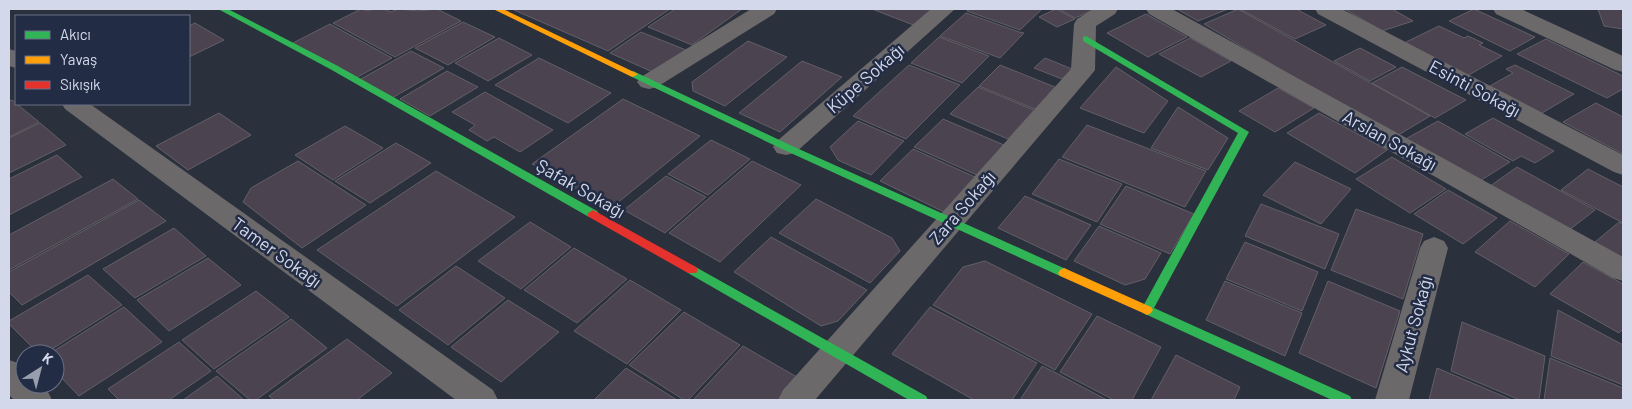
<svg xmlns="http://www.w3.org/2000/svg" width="1632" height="409" viewBox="0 0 1632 409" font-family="Barlow,sans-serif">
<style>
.building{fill:#4b434f;stroke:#635f67}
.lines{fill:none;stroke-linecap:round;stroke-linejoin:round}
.street{fill:#6c696a;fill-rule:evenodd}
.fast{fill:#30b455;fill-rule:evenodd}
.slow{fill:#ff9f0a;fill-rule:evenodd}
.jam{fill:#e5322d;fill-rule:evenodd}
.labels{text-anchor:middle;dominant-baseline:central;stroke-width:5;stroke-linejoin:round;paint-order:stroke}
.street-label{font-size:18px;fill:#d3d9ea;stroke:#232c45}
</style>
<rect width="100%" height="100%" fill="#2b303d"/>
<!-- building -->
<path class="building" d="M361 9 368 11 373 9H384L391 12 398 9 418 11 437 9 461 21 395 57 333 23Z
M516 9H670L608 51 514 10Z
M675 9H742L692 45 648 27Z
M872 9H936L916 26Z
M970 9H1042L1020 30 967 11Z
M1056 9 1075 19 1057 27 1039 17Z
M1059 9H1095L1075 18Z
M1177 9H1228L1198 21Z
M1238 9 1430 116 1395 137 1204 24Z
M1240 9H1296L1326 25 1295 39Z
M1345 9H1392L1413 21 1382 31Z
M1474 9 1535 37 1510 51 1449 21Z
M1598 9H1623V29L1604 26Z
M966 13 1019 32 1024 33 1000 58 940 36Z
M1146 14 1187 37 1148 57 1107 33Z
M463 22 495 37 448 65 415 48Z
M195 23 224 40 189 57V26Z
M330 24 392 58 356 78 293 43Z
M1439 26 1464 38 1468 36 1483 43 1479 45 1502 56 1467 76 1404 43Z
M641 32 686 50 655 73 610 53Z
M939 37 989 56 962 83 911 63Z
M499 38 532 55 488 81 455 63Z
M1190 38 1231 61 1201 77 1159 54Z
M1546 39 1623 76V89L1607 98 1517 54Z
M748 41 787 57 725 106 693 91 692 82Z
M1360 48 1396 67 1370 81 1334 61Z
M411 51 444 68 392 98 359 80Z
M539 58 611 93 568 123 495 85Z
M1045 58 1072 69 1062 79 1034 68Z
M802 61 842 77 780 132 739 113Z
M909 65 960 85 906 139 853 116Z
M1000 65 1055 87 1035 109 979 86Z
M1515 65 1574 94 1542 113 1490 86 1513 73 1506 69Z
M1116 67 1168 101 1144 133 1080 108Z
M1402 67 1466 100 1435 118 1372 83Z
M447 71 478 87 430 116 400 99Z
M978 87 1034 110 1008 139 950 114Z
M1278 88 1314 108 1275 132 1239 111Z
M485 92 553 130 520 152 494 137 487 141 469 130 475 125 452 112Z
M623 99 700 136 611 208 532 164Z
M12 100 39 122 9 137V101Z
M1596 103 1623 117V154L1563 122Z
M1178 107 1228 138 1208 170 1151 148Z
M219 113 251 135 188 170 156 146Z
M1319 113 1387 150 1355 173 1287 133Z
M1493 118 1554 151 1535 163 1521 156 1513 161 1465 134Z
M943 119 1004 145 977 175 914 147Z
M858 121 904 141 871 175 838 160 830 147Z
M1438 121 1510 162 1475 184 1402 141Z
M40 123 66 145 9 173V138Z
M1087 125 1206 171 1185 207 1062 157Z
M345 126 383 148 333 180 295 155Z
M711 140 750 159 708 195 668 174Z
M396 143 431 163 370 203 335 181Z
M913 149 975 177 944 212 880 181Z
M57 155 82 177 9 215V179Z
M1392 157 1446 189 1410 213 1356 179Z
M1059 159 1122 184 1097 222 1032 194Z
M298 161 366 205 302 248 243 202 251 188Z
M752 161 801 185 720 262 669 233Z
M1295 162 1351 189 1321 224 1263 195Z
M1517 167 1595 210 1564 234 1486 189Z
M1588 169 1623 187V223L1561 190Z
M436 171 515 217 397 306 317 250Z
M666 176 706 197 665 233 624 210Z
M113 179 138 199 9 270V235Z
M1126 186 1194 214 1170 254 1100 224Z
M1448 190 1497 218 1463 244 1414 214Z
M1025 196 1091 225 1066 260 998 228Z
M816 199 892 238 900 251 870 283 779 233Z
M139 200 166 221 22 305 9 292V272Z
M1261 204 1339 234 1325 269 1245 236Z
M1356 209 1423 234 1403 299 1331 270Z
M1510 221 1569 254 1535 287 1475 252Z
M530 222 571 247 521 289 478 261Z
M1619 222 1623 224V258L1595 242Z
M1099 226 1161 253 1145 279 1125 285 1074 261Z
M174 228 206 256 135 298 103 269Z
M771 237 867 290 838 321 821 326 734 272Z
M1245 242 1318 272 1302 311 1226 279Z
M574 248 627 279 577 323 524 290Z
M208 258 241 285 169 331 137 300Z
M985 261 1092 314 1055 370 933 305 963 267Z
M1583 262 1623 284V329L1619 333 1550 294Z
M456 266 505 298 448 345 399 310Z
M88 275 122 305 44 354H39L9 324V321Z
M630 280 681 310 627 364 574 331Z
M1225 281 1302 313 1285 356 1206 320Z
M1328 281 1400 311 1376 388 1299 353Z
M256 291 289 317 214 369 182 340Z
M508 300 559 332 501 382 451 347Z
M124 307 162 342 79 396 55 371V354H49Z
M930 307 1037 363 1012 400H974L892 354Z
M1558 310 1623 345V385L1551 356Z
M684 312 740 345 688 400H684L629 365Z
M1097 316 1161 347 1132 400H1114L1060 372Z
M291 319 327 348 256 400H250L216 371Z
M1462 322 1545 356 1539 400H1520L1451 371Z
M347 339 392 373 357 400H274L269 396Z
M179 342 211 371 169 400H119L108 389Z
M743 346 802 380 785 400H693Z
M1176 355 1240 387 1234 400H1151Z
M1550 358 1623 388V400H1544Z
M1042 366 1058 374 1107 400H1020Z
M626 368 677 400H594Z
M1437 368 1512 400H1429Z
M217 376 244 400H183Z"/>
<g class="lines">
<!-- street -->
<path class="street" d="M751 9H777L774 14 657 87 649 89 641 87 637 82 641 77Z
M931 9H955L795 153 786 155 777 153 773 147 777 141Z
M1093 9H1118L1115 14 1096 26 1095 70 1091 75 815 400H778L783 390 1071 69 1074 24 1077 19Z
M1146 9H1172L1623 257V281L1613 278 1149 14Z
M1315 9H1342L1623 155V175L1614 172 1318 14Z
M1493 9H1521L1623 56V72L1615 70 1496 14Z
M9 49 16 51V68L9 66Z
M62 104H90L493 390 498 400H456L65 109Z
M1434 237 1444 241 1448 248 1409 400H1375L1420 248 1424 241Z
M9 360 21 364 25 369V384H41L47 390 52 400H14L9 395Z"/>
<!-- fast -->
<path class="fast" d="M218 9H228L336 65 597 211 599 214 597 217H589L330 69Z
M1086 36 1249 132 1154 308 1350 396 1352 400H1332L1143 313 1141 310 1238 133 1083 41V37Z
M633 71 790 145 1068 270 1070 273 1068 276H1060L782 149 630 76 628 74Z
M692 265 926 396 928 400H909L688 273 686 270 688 267Z"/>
<!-- slow -->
<path class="slow" d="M493 9H503L638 74 633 77 630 76Z
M1064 268 1151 307 1153 310 1151 313 1147 315 1143 313 1060 276 1058 273 1060 270Z"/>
<!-- jam -->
<path class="jam" d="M593 210 696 267 698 270 696 273H688L589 217 587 214Z"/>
</g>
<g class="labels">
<!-- street labels -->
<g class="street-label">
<text transform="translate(865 78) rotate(-41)">Küpe Sokağı</text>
<text transform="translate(1475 88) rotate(28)">Esinti Sokağı</text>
<text transform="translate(1390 140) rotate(29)">Arslan Sokağı</text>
<text transform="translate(581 188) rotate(30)">Şafak Sokağı</text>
<text transform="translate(962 207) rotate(-49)">Zara Sokağı</text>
<text transform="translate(277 252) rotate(36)">Tamer Sokağı</text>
<text transform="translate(1413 324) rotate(-75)">Aykut Sokağı</text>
</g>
</g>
<!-- border -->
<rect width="1632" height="409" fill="none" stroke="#d3d9ea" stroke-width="20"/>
<!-- legend -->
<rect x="15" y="15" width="175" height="90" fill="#232c45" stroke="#697187"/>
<rect x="25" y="31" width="25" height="8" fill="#30b455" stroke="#697187"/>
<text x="60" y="40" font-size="15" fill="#d3d9ea">Akıcı</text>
<rect x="25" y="56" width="25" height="8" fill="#ff9f0a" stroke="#697187"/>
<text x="60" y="65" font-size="15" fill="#d3d9ea">Yavaş</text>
<rect x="25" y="81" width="25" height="8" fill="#e5322d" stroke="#697187"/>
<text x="60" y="90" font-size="15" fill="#d3d9ea">Sıkışık</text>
<!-- north arrow -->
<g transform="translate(40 369) rotate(36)"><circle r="24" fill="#232c45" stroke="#697187"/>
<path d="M0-4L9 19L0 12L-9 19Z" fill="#989ead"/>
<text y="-8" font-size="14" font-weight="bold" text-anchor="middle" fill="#d3d9ea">K</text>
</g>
</svg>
